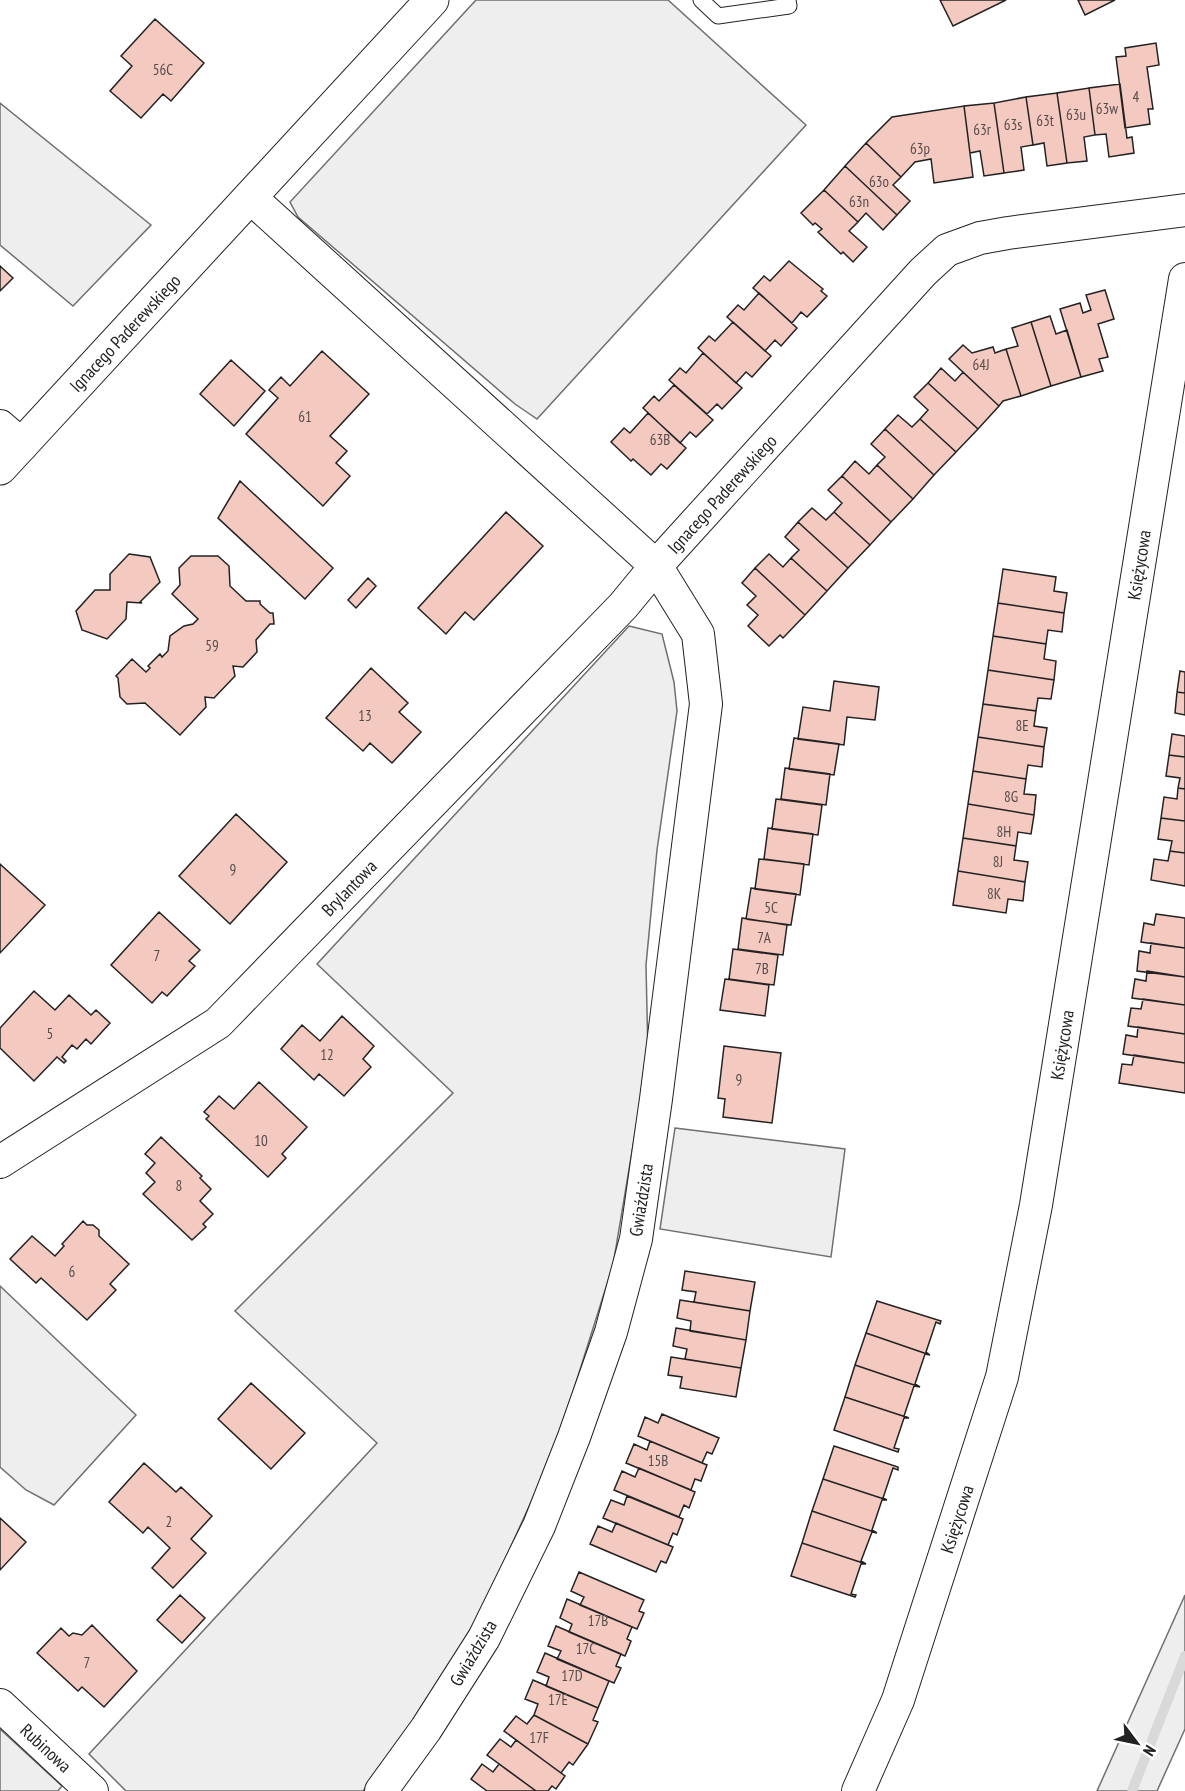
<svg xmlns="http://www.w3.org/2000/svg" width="1185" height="1791" viewBox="0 0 1185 1791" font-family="'PT Sans Narrow',sans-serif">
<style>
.green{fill:#eee;stroke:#6f6f6f;stroke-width:1.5}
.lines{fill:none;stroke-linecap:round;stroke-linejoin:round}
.stream{stroke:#d9d9d9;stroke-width:10}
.building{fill:#f3c9c0;stroke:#222;stroke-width:1.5}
.lane-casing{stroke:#222;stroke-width:17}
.street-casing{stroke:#222;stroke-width:34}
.secondary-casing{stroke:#222;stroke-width:35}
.lane{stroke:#fff;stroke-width:15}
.street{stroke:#fff;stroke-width:32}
.secondary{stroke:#fff;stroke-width:33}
.labels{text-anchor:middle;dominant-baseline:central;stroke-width:4.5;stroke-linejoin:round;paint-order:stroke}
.number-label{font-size:15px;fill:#564c4a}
.street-label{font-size:18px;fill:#222;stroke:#fff}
</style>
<rect width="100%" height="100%" fill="#fff"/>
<!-- green -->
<path class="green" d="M476 0H668L806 125 537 419 515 404 298 217 290 202Z
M0 103 151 225 73 306 0 245Z
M629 626 662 634 674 682 677 711 657 850 646 965 648 1056 613 1265 555 1449 488 1597 424 1715 363 1791H126L89 1754 377 1443 235 1311 453 1093 317 964Z
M675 1128 845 1149 831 1257 660 1229Z
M0 1286 136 1415 54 1505 26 1490 0 1467Z
M1185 1595V1729L1157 1791H1097Z
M0 1729 62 1786 58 1791H0Z"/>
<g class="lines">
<!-- stream -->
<path class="stream" d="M1132 1791 1185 1656"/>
</g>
<!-- building -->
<path class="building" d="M940 0H1006L953 26Z
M1078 0H1115L1085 15Z
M155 19 204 63 171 101 163 94 141 118 110 91 132 66 121 56Z
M1156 43 1159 65 1147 67 1153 109H1148L1150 124 1125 128 1116 57 1126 56 1125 48Z
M1120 84 1127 138 1132 137 1134 153 1109 157 1106 134 1095 135 1089 88Z
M1089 88 1095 135 1084 137 1087 161 1067 163 1057 93Z
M1057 93 1067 163 1047 166 1044 143 1033 145 1026 97Z
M1026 97 1033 145 1021 147 1024 170 1004 173 994 103Z
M994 103 1004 173 984 176 980 151 970 153 964 106Z
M964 106 973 177 934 183 931 159 915 162 901 177 866 143 892 117Z
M866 143 901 177 893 185 910 201 897 215 845 166Z
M845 166 897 215 883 230 866 213 858 222 824 190Z
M824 190 858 222 849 231 867 247 853 262 843 252 841 254 818 232 822 229 815 223 813 225 801 213Z
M789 261 823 289 821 291 827 296 807 317 801 312 792 323 753 288 764 276 770 281Z
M0 266 13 278 0 291Z
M1105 290 1114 319 1098 324 1108 357 1099 359 1103 371 1081 377 1060 309 1080 303 1083 313 1091 310 1086 295Z
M759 293 797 328 781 346 775 340 765 351 727 317 738 305 744 310Z
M1050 316 1056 334 1067 330 1081 377 1051 386 1031 322Z
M733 322 771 356 752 377 746 372 736 383 698 348 709 336 715 341Z
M1031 322 1051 386 1021 396 1006 349 1018 346 1012 328Z
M963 345 972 353 993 347 995 353 1006 349 1021 396 1003 401 999 406 949 359Z
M322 351 369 394 330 436 347 451 336 463 350 476 323 506 246 434 278 398 269 390 281 377 290 386Z
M703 353 742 388 722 409 717 404 707 414 669 380 680 368 686 373Z
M231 360 265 391 234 426 200 394Z
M941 368 955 381 963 372 999 406 978 429 928 383Z
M928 383 978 429 956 452 920 419 928 410 914 397Z
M674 385 713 420 696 437 690 432 680 443 643 408 654 396 659 401Z
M648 413 686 448 667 469 661 464 651 475 633 459 631 461 611 442 624 428 630 433Z
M898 415 912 427 920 419 956 452 934 475 885 429Z
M885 429 934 475 913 499 877 465 885 457 871 444Z
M855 461 869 474 877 465 913 499 891 522 842 476Z
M842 476 891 522 870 545 834 512 842 503 828 490Z
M240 481 333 568 305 599 218 518Z
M812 508 826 520 834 512 870 545 848 568 798 522Z
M506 512 543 546 474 620 465 612 446 634 418 608Z
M798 522 848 568 827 591 791 558 799 550 785 537Z
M129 554 150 557 160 582 140 602 142 603 127 602 126 619 107 639 82 630 76 611 95 590H110V574Z
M769 554 783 567 791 558 827 591 805 615 755 568Z
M191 556H218L229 566 230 586 246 601H260V604L270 613H273L274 624H270L256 640 257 652 243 667 233 666 235 676 214 698 205 697 206 707 180 735 145 703 127 704 120 697 118 678 116 676 132 659 146 672 150 668 148 666 160 654 162 657 168 651 170 636 184 626 193 624 198 619 172 594 180 585 179 568Z
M755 568 805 615 783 638 780 635 769 646 748 626 758 615 747 605 756 596 742 583Z
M1003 569 1056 577 1054 591 1067 593 1064 613 998 603Z
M368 578 376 586 356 608 348 600Z
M998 603 1064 613 1062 632 1048 630 1046 644 993 636Z
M993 636 1046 644 1044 659 1056 661 1054 680 988 670Z
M371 668 408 703 399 712 421 732 392 763 370 743 363 751 326 718Z
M988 670 1054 680 1051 699 1038 698 1036 711 983 704Z
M1180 671 1185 672V693L1177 692Z
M834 681 879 687 875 720 847 717 844 745 798 739 803 707 830 711Z
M1177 692 1185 693V715L1175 713Z
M983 704 1036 711 1034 726 1047 728 1044 747 978 737Z
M1172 734 1185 736V757L1169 755Z
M978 737 1044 747 1042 767 1028 765 1026 779 973 771Z
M794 738 839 744 834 775 789 769Z
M1169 755 1185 757V789L1178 788 1180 778 1166 776Z
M785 768 830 774 826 805 781 799Z
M973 771 1026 779 1024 794 1036 795 1034 815 968 804Z
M1178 788 1185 789V821L1161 818 1164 797 1177 799Z
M776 799 822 805 818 835 772 829Z
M968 804 1034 815 1031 834 1018 832 1016 846 963 838Z
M236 814 287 862 230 924 179 876Z
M1161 818 1185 821V853L1170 851 1172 841 1158 839Z
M768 828 813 834 809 865 764 859Z
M963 838 1016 846 1014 860 1028 862 1025 882 958 871Z
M1170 851 1185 853V886L1151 880 1154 859 1168 861Z
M759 859 804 864 800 895 755 889Z
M0 864 45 905 0 953Z
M958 871 1025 882 1023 901 1008 899 1006 913 953 905Z
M751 888 796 894 791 925 746 919Z
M159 912 200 950 189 961 195 966 167 996 162 992 152 1003 111 965Z
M1156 914 1185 918V948L1141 942 1144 923 1154 925Z
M742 918 787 925 783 955 738 949Z
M1151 943 1185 948V977L1137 971 1139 951 1150 953Z
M733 949 778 955 774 985 729 979Z
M1147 971 1185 977V1005L1132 998 1135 979 1146 981Z
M725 979 769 985 765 1016 720 1010Z
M34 991 55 1010 69 995 91 1015 96 1010 110 1023 91 1044 86 1039 77 1049 72 1045 62 1057 66 1061 64 1063 57 1057 34 1081 0 1048V1028Z
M1143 999 1185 1005V1034L1128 1026 1131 1008 1141 1009Z
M342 1016 374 1046 363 1059 371 1067 344 1096 319 1074 314 1080 281 1049 302 1025 320 1041Z
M1138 1027 1185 1034V1063L1123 1054 1126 1035 1137 1037Z
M724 1046 781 1053 772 1123 723 1117 725 1099 718 1098Z
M1134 1055 1185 1063V1093L1119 1083 1122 1064 1132 1065Z
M259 1082 307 1127 282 1154 286 1158 268 1177 206 1119 209 1116 204 1112 219 1096 234 1109Z
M161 1137 202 1176 200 1178 211 1189 200 1201 213 1214 203 1224 206 1227 192 1240 143 1194 155 1182 146 1173 155 1163 145 1154Z
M83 1221 87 1225H93L99 1230V1236L129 1264 110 1284 116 1290 87 1320 41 1278 36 1283 10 1259 32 1236 55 1256 64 1246 62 1244Z
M685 1271 755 1282 750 1311 694 1302 696 1292 682 1290Z
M680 1300 750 1311 746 1340 690 1331 691 1321 677 1318Z
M877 1301 941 1321 940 1324 936 1322 926 1352 930 1355 866 1333Z
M676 1328 746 1340 741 1368 685 1359 687 1349 673 1346Z
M866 1333 930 1355 925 1354 915 1384 920 1387 855 1365Z
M671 1357 741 1368 736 1397 680 1388 682 1377 668 1375Z
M855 1365 920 1387 914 1386 904 1416 909 1418 845 1397Z
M251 1383 305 1433 271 1469 218 1419Z
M845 1397 909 1418H904L894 1448 899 1449 898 1452 834 1430Z
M662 1414 719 1438 712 1454 707 1452 702 1463 638 1436 645 1417 658 1423Z
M650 1441 707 1465 701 1481 695 1479 691 1490 626 1463 634 1444 647 1450Z
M834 1446 898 1467V1470L893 1468 883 1498 887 1500 823 1479Z
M144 1463 176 1492 181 1487 212 1516 191 1539 206 1553 173 1588 152 1568 170 1548 148 1527 143 1533 109 1502Z
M639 1468 695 1492 689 1508 684 1505 679 1517 614 1490 622 1471 635 1477Z
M823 1479 887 1500H882L872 1530 877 1533 812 1511Z
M627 1496 683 1519 677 1535 673 1533 668 1545 603 1518 611 1500 624 1505Z
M812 1511 877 1533 872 1532 861 1561 866 1564 802 1543Z
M0 1518 26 1542 0 1570Z
M616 1523 673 1547 666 1563 661 1561 656 1572 590 1544 598 1526 612 1532Z
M802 1543 866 1564H861L851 1594 856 1595 855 1597 791 1576Z
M579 1572 644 1600 639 1611 644 1613 637 1629 580 1605 584 1597 571 1591Z
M180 1595 205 1618 182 1643 157 1620Z
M567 1599 632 1627 627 1639 631 1641 625 1656 569 1632 572 1624 560 1618Z
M92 1625 137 1671 104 1707 82 1687 78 1691 37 1653 61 1628 69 1636 73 1633 82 1635Z
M556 1626 621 1654 616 1666 621 1668 614 1683 557 1659 561 1651 548 1646Z
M545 1653 609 1681 598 1708 546 1686 549 1677 537 1672Z
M533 1680 598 1708 593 1720 598 1722 588 1744 534 1715 538 1704 525 1699Z
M534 1715 588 1744 573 1765 569 1762 561 1773 504 1731 516 1716 527 1724Z
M500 1739 511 1747 516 1740 565 1776 556 1789 552 1786 548 1791H536L487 1755Z
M482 1764 493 1772 499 1764 536 1791H487L471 1779Z"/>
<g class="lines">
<!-- lane casing -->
<g class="lane-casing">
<path id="lane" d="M701 0 718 16 789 6 788 0"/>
</g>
<!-- street casing -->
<g class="street-casing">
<path id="street" d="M250 197 656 566 698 634 706 704 656 1099 636 1239 611 1332 574 1437 539 1526 484 1638 426 1729 381 1791
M0 426 22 445
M0 1162 218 1023 623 606 656 566 923 272 947 250 980 238 1008 233 1185 210
M0 1705 92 1791
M858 1791 898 1700 1002 1377 1036 1205 1185 279"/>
</g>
<!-- secondary casing -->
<g class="secondary-casing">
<path id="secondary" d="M0 468 432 0"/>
</g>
<!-- lane -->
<use href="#lane" class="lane"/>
<!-- street -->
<use href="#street" class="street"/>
<!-- secondary -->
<use href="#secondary" class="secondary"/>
</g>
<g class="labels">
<!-- number labels -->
<g class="number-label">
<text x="163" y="69">56C</text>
<text x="1136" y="96">4</text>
<text x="1107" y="108">63w</text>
<text x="1076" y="114">63u</text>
<text x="1045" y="120">63t</text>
<text x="1013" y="124">63s</text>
<text x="982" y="129">63r</text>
<text x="920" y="148">63p</text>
<text x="879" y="181">63o</text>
<text x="859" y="201">63n</text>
<text x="981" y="364">64J</text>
<text x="305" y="416">61</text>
<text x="660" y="439">63B</text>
<text x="212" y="645">59</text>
<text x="365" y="715">13</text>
<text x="1022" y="725">8E</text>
<text x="1011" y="796">8G</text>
<text x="1004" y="831">8H</text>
<text x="998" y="861">8J</text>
<text x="233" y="869">9</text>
<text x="994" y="893">8K</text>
<text x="771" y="907">5C</text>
<text x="764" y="937">7A</text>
<text x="157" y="955">7</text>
<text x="762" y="968">7B</text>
<text x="50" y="1033">5</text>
<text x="327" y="1054">12</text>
<text x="739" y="1079">9</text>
<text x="261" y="1140">10</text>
<text x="179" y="1185">8</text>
<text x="72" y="1271">6</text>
<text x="658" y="1460">15B</text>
<text x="169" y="1521">2</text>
<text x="598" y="1620">17B</text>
<text x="586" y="1648">17C</text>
<text x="87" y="1662">7</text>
<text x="572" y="1675">17D</text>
<text x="558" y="1699">17E</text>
<text x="539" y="1737">17F</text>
</g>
<!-- street labels -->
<g class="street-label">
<text transform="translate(125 333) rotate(-47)">Ignacego Paderewskiego</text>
<text transform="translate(722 494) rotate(-48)">Ignacego Paderewskiego</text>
<text transform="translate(1139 565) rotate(-81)">Księżycowa</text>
<text transform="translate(349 888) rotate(-46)">Brylantowa</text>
<text transform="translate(1062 1045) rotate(-81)">Księżycowa</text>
<text transform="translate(641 1200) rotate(-81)">Gwiaździsta</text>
<text transform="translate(957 1519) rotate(-72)">Księżycowa</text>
<text transform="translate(473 1653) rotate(-59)">Gwiaździsta</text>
<text transform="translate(46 1748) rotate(43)">Rubinowa</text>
</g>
</g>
<!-- north arrow -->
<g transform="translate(1137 1743) rotate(122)" stroke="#ffffff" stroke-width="4.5" paint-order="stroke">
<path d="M0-4.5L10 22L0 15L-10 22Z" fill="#222222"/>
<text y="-9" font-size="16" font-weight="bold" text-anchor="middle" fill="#222222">N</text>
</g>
</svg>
